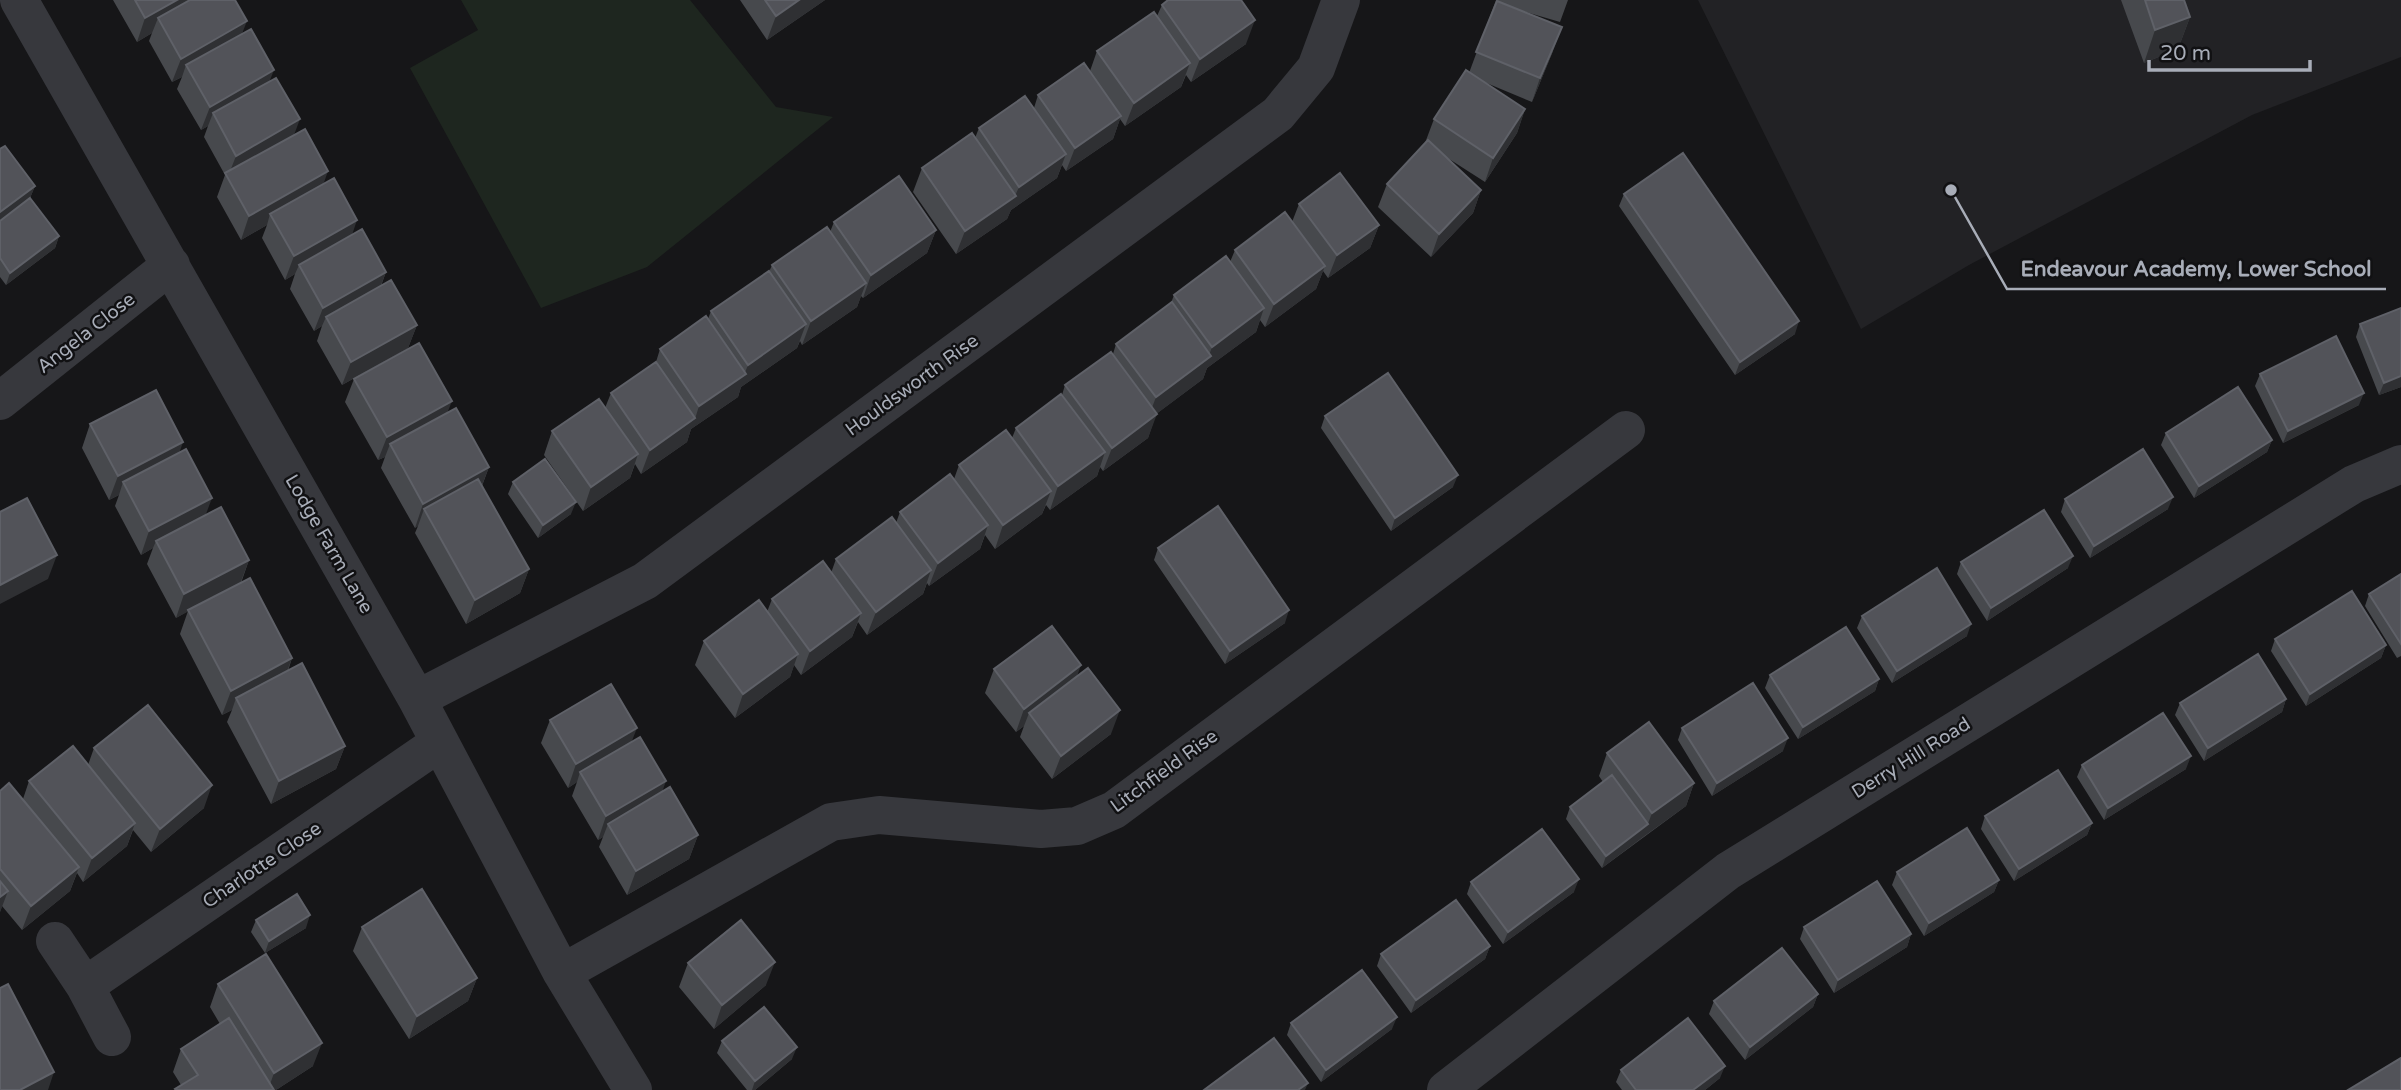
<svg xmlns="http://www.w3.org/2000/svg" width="2401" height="1090" viewBox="0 0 2401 1090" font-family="'Varela Round',sans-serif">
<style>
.built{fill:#222225}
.green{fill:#1e261f}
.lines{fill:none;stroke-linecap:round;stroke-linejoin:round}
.street{stroke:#37383d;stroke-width:38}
.wall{fill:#47494d}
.shaded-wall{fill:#2f3033}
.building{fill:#525359;stroke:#5f6168;stroke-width:2}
.labels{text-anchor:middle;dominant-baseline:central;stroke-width:5;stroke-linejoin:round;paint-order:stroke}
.street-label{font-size:19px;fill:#a8adb8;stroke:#111113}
.leader{fill:none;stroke:#a8adb8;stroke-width:2.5}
.callout-dot{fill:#a8adb8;stroke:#111113;stroke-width:2.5}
.callout-label{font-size:21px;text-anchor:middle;font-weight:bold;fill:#a8adb8;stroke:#111113;stroke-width:5;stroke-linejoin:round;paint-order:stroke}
</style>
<rect width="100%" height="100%" fill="#161618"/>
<!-- built -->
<path class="built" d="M1698 0H2401V57L2252 115 1969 265 1861 329Z"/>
<!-- green -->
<path class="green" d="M461 0H690L776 107 833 117 647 267 541 308 410 68 478 30Z"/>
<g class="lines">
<!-- street -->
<path class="street" d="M19 0 417 699 562 973 633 1090
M0 401 171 265
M417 699 645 581 1278 114 1316 68 1341 0
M55 941 85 986 112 1037
M562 973 831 822 879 815 1041 829 1077 826 1114 810 1626 430
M85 986 439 743
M1446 1090 1728 871 2354 484 2401 464"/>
</g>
<!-- wall -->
<path class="wall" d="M113 0H235L242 34 270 81 294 135 352 235 386 272 381 286 417 325 408 348 342 385 317 341 322 326 314 331 290 289 295 274 285 280 262 238 267 225 241 240 217 197 225 175 204 137 208 126 201 130 177 89 182 77 172 82 149 41 152 33 137 42Z
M740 0H825L767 40Z
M1496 0H1568L1560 22 1522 11 1553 51 1532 102 1484 82 1525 109 1517 133 1485 182 1446 157 1481 190 1473 213 1431 257 1378 207 1387 184 1425 143 1434 119 1469 73Z
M2121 0H2184L2190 17 2178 49 2144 63Z
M1162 5 1246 44 1191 82 1186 75 1181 87 1125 126 1120 119 1113 139 1066 171 1062 165 1057 178 1011 210 1007 219 956 254 913 192 922 168 975 138 979 128 1034 108 1038 95 1090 71 1097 51 1157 16Z
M0 149 35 186 30 198 59 236 55 248 6 285 0 277Z
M1624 194 1795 334 1735 375 1619 206Z
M1299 204 1379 225 1370 248 1328 278 1323 271 1316 289 1265 327 1260 320 1256 332 1207 368 1203 379 1156 414 1148 438 1103 471 1100 467 1097 476 1050 510 1046 505 1042 514 995 549 985 535 980 549 929 586 927 583 923 594 867 635 858 622 852 637 801 675 794 665 790 677 735 718 695 665 704 641 767 612 772 599 831 573 836 559 896 523 900 512 954 479 959 465 1012 438 1016 428 1062 395 1065 385 1113 354 1116 344 1171 303 1174 295 1230 262 1235 250 1292 222Z
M834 222 936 230 927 253 863 298 861 296 857 307 802 345 800 341 797 348 741 387 738 397 691 429 687 442 641 474 635 464 630 478 583 511 544 455 552 431 605 408 611 393 656 362 660 349 708 319 711 311 769 272 772 265 830 232Z
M2401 308V387L2379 395 2356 337 2360 324Z
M2260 374 2359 405 2283 443 2255 386Z
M354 379 448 412 489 467 482 486 529 569 520 593 466 624 415 533 418 526 415 528 381 468 385 457 378 460 345 402Z
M1325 416 1453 487 1391 531 1321 428Z
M90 424 180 453 206 515 249 560 241 583 292 658 288 671 345 746 336 769 271 804 227 722 232 710 222 715 180 634 188 611 176 618 147 564 153 548 141 555 115 506 119 495 109 500 82 448Z
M2166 433 2272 440 2267 452 2194 498 2161 445Z
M513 482 571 514 538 538 508 494Z
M2065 499 2168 509 2090 558 2061 512Z
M1158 548 1285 623 1225 664 1154 560Z
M1961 562 2068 568 1987 621 1957 574Z
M2401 574V656L2397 658 2365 606 2369 594Z
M1862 616 1967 636 1892 683 1857 628Z
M2275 639 2386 645 2381 658 2306 706 2271 651Z
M994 669 1077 676 1111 734 1052 779 1020 737 1024 726 1016 732 985 693Z
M1770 675 1879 679 1875 691 1798 739 1765 688Z
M2286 699 2282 712 2204 761 2175 715 2180 703Z
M550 720 632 742 663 791 698 835 689 859 627 895 599 847 603 837 598 840 572 796 577 782 568 788 541 743Z
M1682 728 1783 751 1712 796 1678 740Z
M94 748 204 808 151 852 133 830 127 846 83 882 77 873 70 891 22 930 2 906 0 912V791L23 799 29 781 88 765Z
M1607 753 1694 783 1686 806 1602 868 1566 819 1570 807 1603 782 1599 776Z
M2082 765 2186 769 2104 820 2077 777Z
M1985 816 2092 823 2087 835 2014 881 1981 829Z
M1897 872 1999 880 1994 892 1924 936 1892 885Z
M1471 882 1574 892 1503 944 1467 894Z
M256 920 306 928 265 953 251 932Z
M362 927 477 978 468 1001 409 1039 353 951Z
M1804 927 1911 934 1907 947 1834 993 1800 939Z
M1490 946 1485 959 1411 1013 1377 966 1381 954Z
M688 963 766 985 714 1029 679 987Z
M218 984 313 1066 276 1090H175L181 1085 173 1072 181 1049 220 1024 210 1007Z
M1818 994 1813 1007 1745 1060 1709 1014 1714 1001Z
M1291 1023 1392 1029 1321 1082 1287 1035Z
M722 1041 792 1059 755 1090H747L717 1053Z
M1621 1070 1720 1078 1705 1090H1622L1616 1082Z"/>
<!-- shaded-wall -->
<path class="shaded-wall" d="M177 0H198L158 18 152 33 137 42 145 18Z
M799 0H825L767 40 776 16Z
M2190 17 2178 49 2144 63 2155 30Z
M1255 20 1246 44 1191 82 1200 59Z
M247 21 238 44 186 65 182 77 172 82 181 59Z
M1562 27 1553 51 1532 102 1540 78Z
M1190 63 1181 87 1125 126 1134 103Z
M274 70 265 93 213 113 208 126 201 130 210 107Z
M1525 109 1517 133 1485 182 1493 158Z
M1121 116 1113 139 1066 171 1075 148Z
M300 119 291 143 227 179 236 156Z
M1066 154 1057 178 1011 210 1007 219 956 254 965 231 1015 196 1019 187Z
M328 171 320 194 270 214 267 225 241 240 249 216Z
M35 186 30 198 0 221V212Z
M1481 190 1473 213 1431 257 1439 234Z
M357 220 349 244 299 265 295 274 285 280 294 256Z
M1379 225 1370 248 1328 278 1337 255Z
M936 230 927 253 863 298 871 275Z
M59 236 55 248 6 285 10 273Z
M1325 266 1316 289 1265 327 1274 304Z
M386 272 377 295 326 317 322 326 314 331 323 308Z
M866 283 857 307 802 345 811 321Z
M1264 308 1256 332 1207 368 1203 379 1147 421 1156 397 1208 358 1212 347Z
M1799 321 1795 334 1735 375 1740 362Z
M806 324 797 348 741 387 738 397 691 429 687 442 641 474 650 450 695 419 699 406 744 375 748 365Z
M417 325 408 348 342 385 351 362Z
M2401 376V387L2379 395 2384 383Z
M2364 393 2359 405 2283 443 2288 431Z
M452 401 443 424 390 444 385 457 378 460 387 437Z
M1157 414 1148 438 1103 471 1112 448Z
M2272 440 2267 452 2194 498 2199 486Z
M183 442 175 466 123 482 119 495 109 500 118 476Z
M1105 452 1097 476 1050 510 1058 486Z
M638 454 630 478 583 511 591 487Z
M489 467 480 490 424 509 418 526 415 528 423 504Z
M1458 475 1453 487 1391 531 1395 518Z
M1051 491 1042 514 995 549 1003 525Z
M2173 497 2168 509 2090 558 2094 546Z
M212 498 203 522 156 541 153 548 141 555 149 531Z
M576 502 571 514 538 538 543 525Z
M988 525 980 549 929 586 938 563Z
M57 555 48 579 0 604V585Z
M2073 556 2068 568 1987 621 1991 608Z
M249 560 240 584 176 618 184 594Z
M529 569 520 593 466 624 475 600Z
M931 570 923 594 867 635 876 612Z
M1289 610 1285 623 1225 664 1230 651Z
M861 613 852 637 801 675 810 651Z
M1971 624 1967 636 1892 683 1897 671Z
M2386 645 2381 658 2306 706 2310 694Z
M798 654 790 677 735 718 743 694Z
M292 658 283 682 236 698 232 710 222 715 231 691Z
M1081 665 1073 688 1029 713 1024 726 1016 732 1024 709Z
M1879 679 1875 691 1798 739 1803 727Z
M2286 699 2282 712 2204 761 2208 748Z
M1120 710 1111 734 1052 779 1061 756Z
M637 728 628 751 580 772 577 782 568 788 576 764Z
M1788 738 1783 751 1712 796 1717 783Z
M345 746 336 769 271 804 279 781Z
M2191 756 2186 769 2104 820 2108 808Z
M666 781 658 804 608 824 603 837 598 840 606 816Z
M1694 783 1686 806 1643 837 1652 813Z
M212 785 204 808 151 852 160 829Z
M135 823 127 846 83 882 92 858Z
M2092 823 2087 835 2014 881 2019 869Z
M1648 824 1643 837 1602 868 1606 856Z
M698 835 689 859 627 895 636 871Z
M79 867 70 891 22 930 31 906Z
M1579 879 1574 892 1503 944 1508 932Z
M1999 880 1994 892 1924 936 1929 923Z
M8 891 0 912V897Z
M310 915 306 928 265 953 269 941Z
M1911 934 1907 947 1834 993 1838 980Z
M1490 946 1485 959 1411 1013 1416 1000Z
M775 962 766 985 714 1029 722 1005Z
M477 978 468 1001 409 1039 417 1016Z
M1818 994 1813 1007 1745 1060 1750 1047Z
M1397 1017 1392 1029 1321 1082 1326 1070Z
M322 1043 313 1066 276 1090H268L274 1073Z
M797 1047 792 1059 755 1090H752L755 1081Z
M1725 1066 1720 1078 1705 1090H1693Z
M54 1072 48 1090H20Z
M1308 1083 1305 1090H1298Z"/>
<!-- building -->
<path class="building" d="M135 0H177L145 18Z
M190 0H235L247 21 181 59 158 18Z
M765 0H799L776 16Z
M1168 0H1241L1255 20 1200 59 1162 5Z
M2145 0H2184L2190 17 2155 30Z
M1497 1 1562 27 1540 78 1476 52Z
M1154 12 1190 63 1134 103 1097 51Z
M251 29 274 70 210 107 186 65Z
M1084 63 1121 116 1075 148 1038 95Z
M1466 70 1525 109 1493 158 1434 119Z
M276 78 300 119 236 156 213 113Z
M1025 96 1066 154 1019 187 979 128Z
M305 129 328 171 249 216 225 173Z
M972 133 1016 196 965 231 922 168Z
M1428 140 1481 190 1439 234 1387 184Z
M5 146 35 186 0 212V149Z
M1683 153 1799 321 1740 362 1624 194Z
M1340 173 1379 225 1337 255 1299 204Z
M899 176 936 230 871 275 834 222Z
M334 178 357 220 294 256 270 214Z
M30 198 59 236 10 273 0 258V221Z
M1285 212 1325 266 1274 304 1235 250Z
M827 227 866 283 811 321 772 265Z
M362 229 386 272 323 308 299 265Z
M1226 256 1264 308 1212 347 1174 295Z
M769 271 806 324 748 365 711 311Z
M391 280 417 325 351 362 326 317Z
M1172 302 1211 356 1156 397 1116 344Z
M2401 308V376L2384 383 2360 324Z
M706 316 746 374 699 406 660 349Z
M2336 336 2364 393 2288 431 2260 374Z
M419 343 452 401 387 437 354 379Z
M1111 352 1157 414 1112 448 1065 385Z
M656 362 695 418 650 450 611 393Z
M1388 373 1458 475 1395 518 1325 416Z
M2238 387 2272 440 2199 486 2166 433Z
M156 390 183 442 118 476 90 424Z
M1061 394 1105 452 1058 486 1016 428Z
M599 399 638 454 591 487 552 431Z
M456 408 489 467 423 504 390 444Z
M1006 430 1051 491 1003 525 959 465Z
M186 449 212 498 149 531 123 482Z
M2143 449 2173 497 2094 546 2065 499Z
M545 459 576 502 543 525 513 482Z
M950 474 988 525 938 563 900 512Z
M478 479 529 569 475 600 424 509Z
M27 498 57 555 0 585V512Z
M1218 506 1289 610 1230 651 1158 548Z
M221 507 249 560 184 594 156 541Z
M2044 510 2073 556 1991 608 1961 562Z
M892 517 931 570 876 612 836 559Z
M823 561 861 613 810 651 772 599Z
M1937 568 1971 624 1897 671 1862 616Z
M2401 574V644L2369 594Z
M250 578 292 658 231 691 188 610Z
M2352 591 2386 645 2310 694 2275 639Z
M759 600 798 654 743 694 704 641Z
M1052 626 1081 665 1024 709 994 669Z
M1846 627 1879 679 1803 727 1770 675Z
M2258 654 2286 699 2208 748 2180 703Z
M302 663 345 746 279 781 236 698Z
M1088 668 1120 710 1061 756 1029 713Z
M1753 683 1788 738 1717 783 1682 728Z
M611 684 637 728 576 764 550 720Z
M148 705 212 785 160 829 94 748Z
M2163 713 2191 756 2108 808 2082 765Z
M1649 722 1694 783 1652 813 1607 753Z
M640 737 666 781 606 816 580 772Z
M73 746 135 823 92 858 29 781Z
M2058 770 2092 823 2019 869 1985 816Z
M1612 775 1648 824 1606 856 1570 807Z
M9 783 79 867 31 906 0 869V791Z
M670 787 698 835 636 871 608 824Z
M1967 828 1999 880 1929 923 1897 872Z
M1542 829 1579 879 1508 932 1471 882Z
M0 881 8 891 0 897Z
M1877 881 1911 934 1838 980 1804 927Z
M422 889 477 978 417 1016 362 927Z
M297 894 310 915 269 941 256 920Z
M1456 900 1490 946 1416 1000 1381 954Z
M741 920 775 962 722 1005 688 963Z
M1782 948 1818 994 1750 1047 1714 1001Z
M266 954 322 1043 274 1073 218 984Z
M1362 970 1397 1017 1326 1070 1291 1023Z
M8 984 54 1072 20 1090H0V988Z
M764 1007 797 1047 755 1081 722 1041Z
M229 1018 274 1090H176L175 1089 198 1075 181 1049Z
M1688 1018 1725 1066 1693 1090H1636L1621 1070Z
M1274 1038 1308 1083 1298 1090H1204Z
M2401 1058V1090H2348Z"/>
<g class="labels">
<!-- street labels -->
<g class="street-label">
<text transform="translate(86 333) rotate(-38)">Angela Close</text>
<text transform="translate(912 385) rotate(-36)">Houldsworth Rise</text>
<text transform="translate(329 544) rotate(60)">Lodge Farm Lane</text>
<text transform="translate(1911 758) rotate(-32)">Derry Hill Road</text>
<text transform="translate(1164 771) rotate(-36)">Litchfield Rise</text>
<text transform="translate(262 865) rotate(-34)">Charlotte Close</text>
</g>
</g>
<!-- callouts -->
<path class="leader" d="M1951 190L2007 289H2386"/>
<circle class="callout-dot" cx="1951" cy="190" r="7"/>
<g class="callout-label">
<text x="2196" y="276">Endeavour Academy, Lower School</text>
</g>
<!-- scale -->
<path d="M2149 60v10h161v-10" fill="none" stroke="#a8adb8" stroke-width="3.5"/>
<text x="2160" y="60" font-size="21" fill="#a8adb8" stroke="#111113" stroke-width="5" paint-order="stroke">20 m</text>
</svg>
